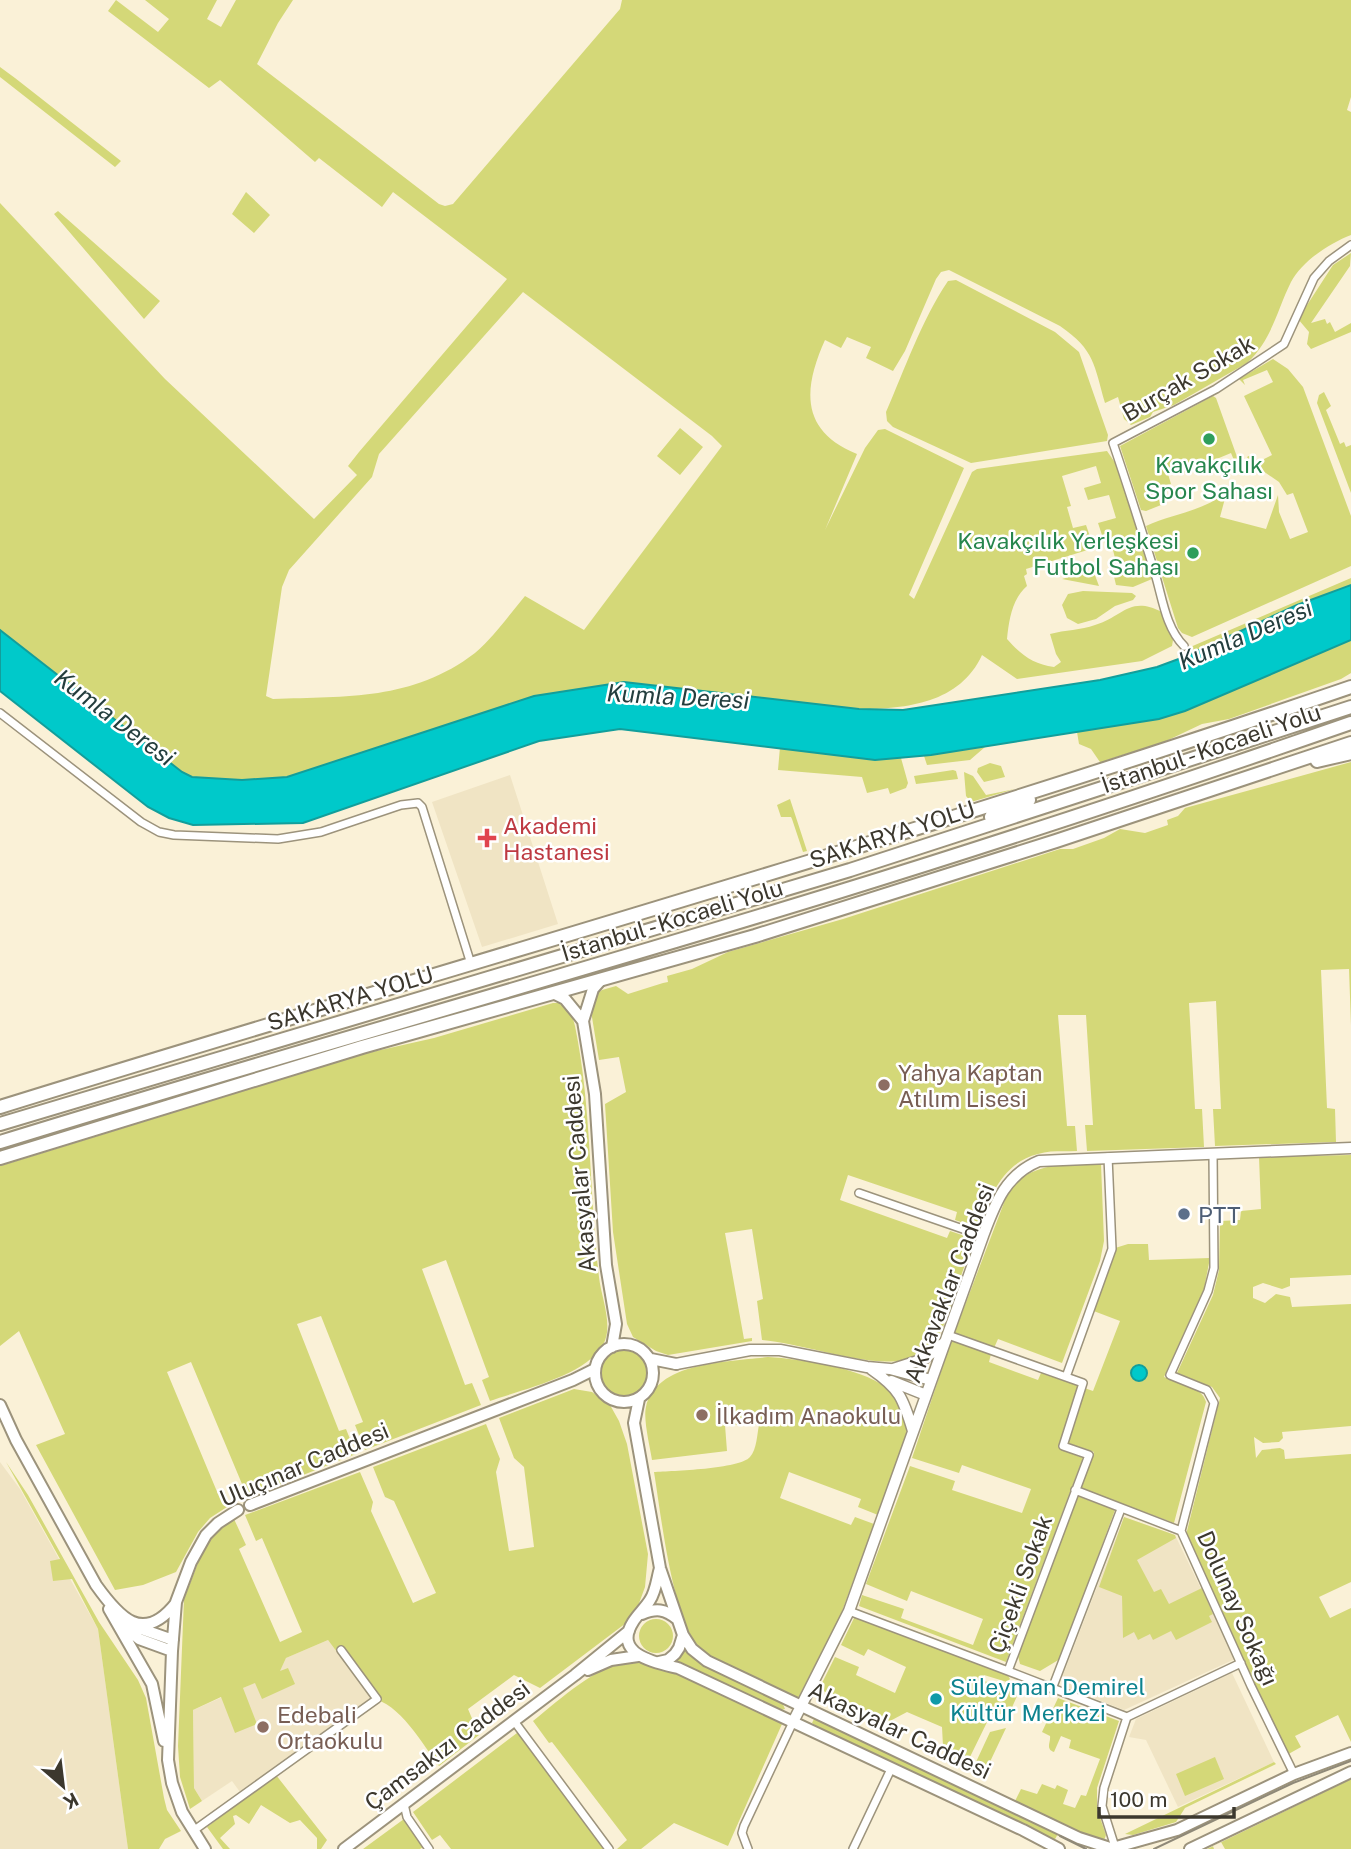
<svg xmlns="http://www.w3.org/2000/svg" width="1351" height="1849" viewBox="0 0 1351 1849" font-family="'Public Sans',sans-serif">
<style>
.built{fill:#f0e4c4}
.green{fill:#d4d878;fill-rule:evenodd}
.water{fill:#00c9ca;stroke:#129e9b;stroke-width:2}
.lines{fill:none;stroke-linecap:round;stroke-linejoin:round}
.street-casing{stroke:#9c937c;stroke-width:10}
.secondary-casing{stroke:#9c937c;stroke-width:13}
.primary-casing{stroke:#9c937c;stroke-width:14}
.highway-casing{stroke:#9c937c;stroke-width:16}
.street{stroke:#fff;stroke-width:7}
.secondary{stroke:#fff;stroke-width:10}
.primary{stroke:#fff;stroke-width:10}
.highway{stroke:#fff;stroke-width:12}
.tram{stroke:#8f8978;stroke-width:2}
.leisure-dot{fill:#2e9e5b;stroke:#fff;stroke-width:2.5}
.health-dot{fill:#e0444e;stroke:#fff;stroke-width:2.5}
.education-dot{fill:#8d6e63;stroke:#fff;stroke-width:2.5}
.service-dot{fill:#5c6f8a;stroke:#fff;stroke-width:2.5}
.culture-dot{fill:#0f9aa8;stroke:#fff;stroke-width:2.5}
.labels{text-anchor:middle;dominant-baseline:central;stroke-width:5;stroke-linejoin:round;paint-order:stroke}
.street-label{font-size:23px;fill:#3c382e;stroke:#fff}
.leisure-label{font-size:23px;fill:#27864d;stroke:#fff}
.health-label{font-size:23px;fill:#be3a42;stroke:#fff;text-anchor:start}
.education-label{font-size:23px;fill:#785e54;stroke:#fff;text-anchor:start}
.service-label{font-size:23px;fill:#4e5e75;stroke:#fff;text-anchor:start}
.culture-label{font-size:23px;fill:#0d838f;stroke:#fff;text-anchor:start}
.water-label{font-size:24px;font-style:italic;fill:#243e3e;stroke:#fff}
</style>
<rect width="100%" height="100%" fill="#faf1d7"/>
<!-- built -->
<path class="built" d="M510 775 558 924 482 947 432 802Z
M0 1462 20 1489 98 1629 128 1849H0Z
M1124 1517 1175 1535 1235 1659 1124 1710 1068 1688 1063 1675Z
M328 1640 372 1699 240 1792 232 1781 202 1801 194 1788 193 1710 279 1672 286 1658Z
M1232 1673 1274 1762 1178 1807 1146 1740 1129 1737 1136 1719Z"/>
<!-- green -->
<path class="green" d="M116 0 158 32 169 19 145 0H217L207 19 221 27 236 0H293L278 23 257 64 439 204 445 206 453 204 620 9 622 0H1351V97L1347 110 1351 112V235C1330 243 1302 261 1291 282 1277 310 1272 340 1247 363L1174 405 1153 412 1150 417 1131 425 1124 419 1118 397 1105 403C1094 365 1095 350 1060 326L949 270 941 272 936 279 905 351 893 371 866 358 871 347 847 337 841 348 825 340C803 389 800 431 857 454L825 530 865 448 878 430 885 429 964 468 909 595 914 599 972 472 977 469 1107 451 1116 464 1152 579 1133 587 1116 585 1111 564 1116 562 1111 542 1105 544 1098 523 1116 518 1109 495 1088 500 1084 488 1101 483 1096 466 1062 476 1071 506 1067 507 1073 528 1086 525 1094 548 1026 569 1027 574 1024 576 1027 586C1012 599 1009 620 1007 639 1021 655 1033 664 1054 667L1061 662 1056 654 1050 634C1065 630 1081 630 1095 625 1123 617 1129 595 1162 612L1173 640 1172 646 1142 661 1017 679 982 655C960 703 907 709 859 709L624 682 534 696 287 777 242 780 192 777 182 772 0 630V203L165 379 314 519 357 475 348 466 359 452 507 279 393 192 382 207 319 158 315 162 220 80 209 88 108 11ZM523 292 712 436 722 446 584 630 525 596C509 615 494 637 475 653 412 701 347 696 273 699L266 696 282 587 289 570 372 477 379 454Z
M0 67 15 78 121 161 115 167 0 77Z
M246 192 270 215 254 233 232 214Z
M58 211 160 301 144 319 54 214Z
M1351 253 1350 266 1311 323 1325 319 1327 324 1330 322 1335 332 1351 323V332L1311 349 1307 344 1309 332 1298 319 1333 265Z
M956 280 1055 332 1079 352 1108 435 1107 441 971 463 893 427 887 421 886 412C905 369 921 321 948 281Z
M1273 359 1288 369 1303 387 1351 516V566L1192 637 1182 633 1178 628 1146 526C1173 513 1204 512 1227 491L1220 517 1266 529 1278 495 1279 512 1290 539 1308 532 1293 493 1287 495 1279 482 1250 462 1247 457 1252 454 1258 462 1272 455 1244 396 1273 382 1267 370 1243 380 1245 385 1239 379Z
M1324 392 1331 406 1326 410 1340 444 1344 442 1346 447 1351 445V493L1317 403 1319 395Z
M1213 396 1216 398 1241 468 1238 470 1231 453 1183 473 1181 470 1168 474 1171 484 1155 489 1161 505 1146 511 1141 510 1120 446Z
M680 428 703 447 680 475 657 456Z
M1093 570 1099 586 1062 579Z
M1351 578V585L1297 605 1191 654 1188 648Z
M1083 591 1132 593 1136 596 1133 600 1115 606 1096 619 1078 624 1067 618 1062 605 1068 594Z
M1351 640V673L1341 679 1229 719 1202 724 1164 742 1107 760V763L1102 765 1091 749 1079 744 1077 732 1159 719 1185 711Z
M780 747 875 760 901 758 908 783 906 788 890 794 888 788 867 793 862 777 778 770Z
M985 747 970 760 927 765 924 756Z
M1351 762V1025L1349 969 1321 970 1327 1108 1335 1109 1336 1142 1215 1146 1213 1109H1221L1216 1001 1189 1003 1195 1109H1202L1204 1147 1087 1151 1085 1125H1093L1086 1015H1058L1067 1126H1075L1077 1151C1064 1152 1050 1150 1038 1154 1002 1163 990 1197 978 1228L955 1220 957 1212 848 1175 840 1200 947 1238 950 1231 974 1239 943 1327C935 1344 922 1356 903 1360 868 1368 802 1343 762 1340L757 1301 763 1299 752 1229 725 1233 744 1339 752 1338V1341L668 1355 656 1351 633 1337 627 1324 613 1232 605 1104 626 1092 619 1057 599 1060 591 1011 594 996 602 990 616 986 628 994 663 983 668 982 667 976 692 969 728 952 843 919 1060 849H1073L1104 838 1120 829 1145 833 1168 825 1167 820 1178 816 1185 808Z
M990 763 1001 766 1005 777 984 782 977 772 978 768Z
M953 770 956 771 958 779 916 784 914 776Z
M964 772 973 776 986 795 1015 789 971 802 966 796Z
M790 799 807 851 803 852 792 819 791 817H781L777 805Z
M553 1003H563C569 1010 573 1017 575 1026 592 1109 589 1193 599 1277 601 1297 614 1326 603 1345 585 1376 523 1389 490 1401L482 1380 489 1377 446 1260 422 1269 465 1385 472 1383 481 1405 365 1450 355 1425 363 1422 321 1316 297 1324 339 1431 346 1429 356 1454 240 1500 235 1487 242 1484 191 1362 167 1372 218 1494 225 1492 230 1505 210 1518 198 1532 176 1572 143 1585 115 1590 36 1445 65 1434 19 1331 0 1346V1166L363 1054 434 1038Z
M1351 1155V1275L1290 1278V1286L1282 1289 1263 1283 1253 1287V1298L1265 1303 1276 1294 1290 1297 1292 1307 1351 1304V1426L1282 1432 1283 1438 1279 1442 1263 1443 1254 1437 1256 1458 1262 1450 1280 1448 1284 1450 1285 1459 1351 1454V1582L1319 1597 1330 1618 1351 1608V1742L1338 1715 1295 1736 1301 1747 1285 1756 1185 1539 1220 1398 1212 1387 1177 1373 1213 1295 1219 1270 1220 1221 1240 1220 1241 1211 1261 1209 1259 1157Z
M1101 1164 1104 1241 1100 1261 1062 1363 998 1339 994 1348 954 1334 1010 1187C1038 1161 1065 1165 1101 1164Z
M1128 1244H1148L1149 1260 1210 1258 1204 1289 1164 1377C1178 1383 1202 1386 1206 1402L1174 1523 1080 1488 1094 1452 1065 1442 1062 1450 1083 1458 1006 1662 859 1606 862 1595 904 1609 901 1618 973 1645 983 1619 911 1591 907 1601 866 1584 910 1466 955 1481 952 1490 1022 1513 1031 1489 962 1465 959 1473 912 1458 952 1339 991 1354 989 1362 1038 1380 1041 1373 1093 1391 1120 1321 1091 1310 1112 1249Z
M601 1373a23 23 0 1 1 46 0a23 23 0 1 1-46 0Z
M768 1357C800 1359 869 1368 892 1393 899 1400 906 1416 907 1427 908 1438 883 1500 878 1515L858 1507 861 1499 789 1472 780 1498 851 1525 855 1517 874 1524 841 1614 797 1700C771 1687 718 1668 699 1647 672 1618 661 1514 654 1472 672 1471 740 1469 750 1457 757 1449 757 1434 759 1425H725L727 1451 652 1460C650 1447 643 1419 646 1407 656 1361 730 1362 768 1357Z
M574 1389 592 1392 610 1405 619 1421 627 1444 648 1554 645 1587 634 1617 540 1688 514 1675 468 1709 479 1735 439 1766C424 1746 398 1701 372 1699L328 1640 286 1658 280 1671 288 1668 295 1684 262 1699 255 1683 243 1688 257 1724 235 1733 221 1697 193 1710 194 1788 202 1801 190 1809 180 1777 178 1746 184 1599 203 1550 215 1532 234 1519 246 1545 239 1549 280 1642 302 1632 262 1538 256 1541 245 1515 360 1472 373 1502 371 1511 413 1603 436 1593 394 1501 385 1497 373 1467 486 1424 500 1459 496 1472 509 1551 534 1547 524 1467 514 1458 499 1418Z
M6 1462 28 1495 99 1622 138 1680 146 1698 164 1798 167 1810 181 1831 165 1839 159 1849H128L98 1629 72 1579 53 1581 50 1561 60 1559Z
M1077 1496 1115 1510 1060 1659 1040 1671 1020 1664 1018 1656Z
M1124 1517 1175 1535 1176 1538 1137 1560 1154 1592 1161 1589 1169 1604 1202 1588 1213 1614 1209 1616 1212 1622 1176 1640 1171 1631 1153 1640 1150 1634 1138 1640 1134 1632 1123 1638 1122 1596 1099 1587Z
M855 1616 1007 1674 1010 1679 1007 1682 984 1675 982 1680 1018 1694 1009 1714H991L969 1759 943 1746 942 1727 907 1712 890 1721 819 1689 835 1657 859 1667 856 1675 895 1693 906 1667 868 1649 864 1656 841 1645Z
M639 1636a17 17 0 1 1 34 0a17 17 0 1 1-34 0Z
M685 1644 782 1702 785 1709 778 1711 672 1660Z
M632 1660C686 1667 734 1700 782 1724L728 1846 674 1823 641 1849H617L627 1840 552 1742 549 1743 533 1721C563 1697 594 1667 632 1660Z
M1058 1698 1119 1721 1097 1788V1809L1106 1835 1103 1843 1015 1801 1021 1789 1037 1794 1042 1784 1055 1789 1057 1785 1068 1790 1063 1804 1075 1808 1081 1795 1086 1796 1100 1759 1069 1748 1071 1740 1061 1736 1054 1752C1045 1749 1051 1742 1050 1736L1042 1732Z
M818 1718 1059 1832 1054 1841 1035 1829 819 1728 812 1723 814 1719Z
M1006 1728 988 1766 976 1762 990 1732Z
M521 1730 609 1849H451L440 1835 432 1840 413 1812Z
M1215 1757 1224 1779 1185 1796 1176 1774Z
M1274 1762 1276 1764 1185 1808 1176 1822 1133 1835 1125 1834Z
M276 1775 327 1840 321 1849H317V1838L300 1820 290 1823 261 1805 249 1824 236 1815 233 1816 235 1824 220 1838 230 1849H223L207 1827Z
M1351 1779V1849H1225L1221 1842 1213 1846 1214 1849H1207Z
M404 1819 423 1847 420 1849H363Z"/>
<!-- water -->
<path class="water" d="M1351 585V640L1185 711 1159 719 931 755 875 760 620 729 539 741 303 823 193 825 169 818 148 807 0 691V630L182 772 192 777 242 780 287 777 534 696 624 682 859 709 903 710 1100 680 1157 667 1184 657 1297 605Z
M1131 1373a8 8 0 1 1 16 0a8 8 0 1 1-16 0Z"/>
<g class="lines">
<!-- street casing -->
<g class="street-casing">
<path id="street" d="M1184 646C1164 626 1162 593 1153 567 1140 525 1127 484 1113 443L1216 389 1284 344 1314 278 1329 261 1351 245
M0 713 141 822 159 832 174 835 278 839 321 832 401 805 418 803 422 807 471 964
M1213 1153 1214 1268 1208 1291 1170 1375 1207 1390 1214 1403 1181 1531 1251 1686 1294 1774
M859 1193 983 1236
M948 1335 1083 1383 1063 1446 1089 1455 1008 1671 1127 1717 1241 1663
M1066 1377 1112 1249 1108 1157
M1075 1490 1181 1531
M849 1611 1008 1671
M1052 1689 1121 1509
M514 1721 609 1849
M404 1804 407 1817 429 1849
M193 1831 377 1699 341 1650
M1115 1847 1102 1806 1104 1788 1127 1717
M748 1849 742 1833 744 1826 793 1722
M853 1849 891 1769"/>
</g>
<!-- secondary casing -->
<g class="secondary-casing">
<path id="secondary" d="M676 1364 750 1350H780L867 1367 890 1369 931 1380
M871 1369C900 1389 903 1398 913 1431
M893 1369 924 1359 944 1343
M891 1381 926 1395
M793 1722 849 1611 983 1236C995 1204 1005 1175 1039 1161L1351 1148"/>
</g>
<!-- primary casing -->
<g class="primary-casing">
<path id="primary" d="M553 993 565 999 583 1021 595 1094 606 1265 616 1324 612 1347
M583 1021 593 989 601 980
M595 1373a29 29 0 1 1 58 0a29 29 0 1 1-58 0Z
M651 1359 676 1364
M639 1399 634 1423 660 1568 683 1635 679 1648 675 1654 668 1660 659 1662
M0 1405 16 1440 96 1585C119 1617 143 1645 176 1603
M250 1505 573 1380 595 1369
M660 1568C657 1578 656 1591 650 1600 645 1608 638 1614 633 1622 612 1655 657 1663 678 1668L1023 1830 1059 1849
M109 1609 152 1684 164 1741
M642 1614C656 1608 665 1609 677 1619
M121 1624 139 1639 172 1651
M133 1626 173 1640
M683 1635 692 1649 707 1661 1079 1838 1110 1848
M588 1670 611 1660 638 1656
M205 1849 182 1812 172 1783 168 1760 172 1651 176 1602 191 1562 206 1535 218 1523 238 1510
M344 1849 575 1675 629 1631
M1109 1849 1177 1830 1294 1774 1351 1753
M1190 1849 1351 1772"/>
</g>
<!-- highway casing -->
<g class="highway-casing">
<path id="highway" d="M1317 761 1351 753
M991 817 1029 800
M0 1107C450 967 905 840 1351 687
M0 1124 850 870 1351 707
M0 1142C278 1056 559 978 838 892 1010 839 1181 782 1351 723
M0 1158 362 1047 755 936 1056 841 1351 743"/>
</g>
<!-- street -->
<use href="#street" class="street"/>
<!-- secondary -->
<use href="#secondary" class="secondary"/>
<!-- primary -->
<use href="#primary" class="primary"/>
<!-- highway -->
<use href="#highway" class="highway"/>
<!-- tram -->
<path class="tram" d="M1060 1836 1086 1849
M1154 1849 1293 1783 1351 1761"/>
</g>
<!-- markers -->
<g class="leisure-dot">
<circle cx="1209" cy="439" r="7"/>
<circle cx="1193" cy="553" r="7"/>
</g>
<path class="health-dot" d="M483.5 827.5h7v7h7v7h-7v7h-7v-7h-7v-7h7z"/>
<g class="education-dot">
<circle cx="884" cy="1085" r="7"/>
<circle cx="702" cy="1415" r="7"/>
<circle cx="263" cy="1727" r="7"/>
</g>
<circle class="service-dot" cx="1184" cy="1214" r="7"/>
<circle class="culture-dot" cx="936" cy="1699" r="7"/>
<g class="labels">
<!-- street labels -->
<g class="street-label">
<text transform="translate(1188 378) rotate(-30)">Burçak Sokak</text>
<text transform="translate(1211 748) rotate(-19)">İstanbul - Kocaeli Yolu</text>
<text transform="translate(892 834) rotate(-18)">SAKARYA YOLU</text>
<text transform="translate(672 920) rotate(-17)">İstanbul - Kocaeli Yolu</text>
<text transform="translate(350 998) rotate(-17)">SAKARYA YOLU</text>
<text transform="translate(579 1174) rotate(-95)">Akasyalar Caddesi</text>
<text transform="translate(949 1283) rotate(-69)">Akkavaklar Caddesi</text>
<text transform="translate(304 1464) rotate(-23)">Uluçınar Caddesi</text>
<text transform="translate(1020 1584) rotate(-70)">Çiçekli Sokak</text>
<text transform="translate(1238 1608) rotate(66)">Dolunay Sokağı</text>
<text transform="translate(900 1730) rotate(25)">Akasyalar Caddesi</text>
<text transform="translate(447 1745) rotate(-37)">Çamsakızı Caddesi</text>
</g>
<!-- leisure labels -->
<g class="leisure-label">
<text x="1209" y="464">Kavakçılık<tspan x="1209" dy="26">Spor Sahası</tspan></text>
<text x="1179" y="540" text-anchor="end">Kavakçılık Yerleşkesi<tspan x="1179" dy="26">Futbol Sahası</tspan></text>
</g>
<!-- health labels -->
<g class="health-label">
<text x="503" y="825">Akademi<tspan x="503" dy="26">Hastanesi</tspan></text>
</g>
<!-- education labels -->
<g class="education-label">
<text x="898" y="1072">Yahya Kaptan<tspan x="898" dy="26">Atılım Lisesi</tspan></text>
<text x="716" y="1415">İlkadım Anaokulu</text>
<text x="277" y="1714">Edebali<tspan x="277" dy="26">Ortaokulu</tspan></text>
</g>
<!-- service labels -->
<g class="service-label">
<text x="1198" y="1214">PTT</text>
</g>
<!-- culture labels -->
<g class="culture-label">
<text x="950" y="1686">Süleyman Demirel<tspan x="950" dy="26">Kültür Merkezi</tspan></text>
</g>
<!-- water labels -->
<g class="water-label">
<text transform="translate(1245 634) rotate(-23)">Kumla Deresi</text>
<text transform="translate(678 696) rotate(3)">Kumla Deresi</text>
<text transform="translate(115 717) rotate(37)">Kumla Deresi</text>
</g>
</g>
<!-- north arrow -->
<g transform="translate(63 1786) rotate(152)" stroke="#ffffff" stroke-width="5" paint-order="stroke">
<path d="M0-5L12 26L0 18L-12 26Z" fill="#3c382e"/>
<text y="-10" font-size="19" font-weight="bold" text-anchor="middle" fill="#3c382e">K</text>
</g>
<!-- scale -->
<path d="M1099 1807v10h135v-10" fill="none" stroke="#3c382e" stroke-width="3.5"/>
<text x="1110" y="1807" font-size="21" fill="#3c382e" stroke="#ffffff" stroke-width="5" paint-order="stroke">100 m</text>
</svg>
